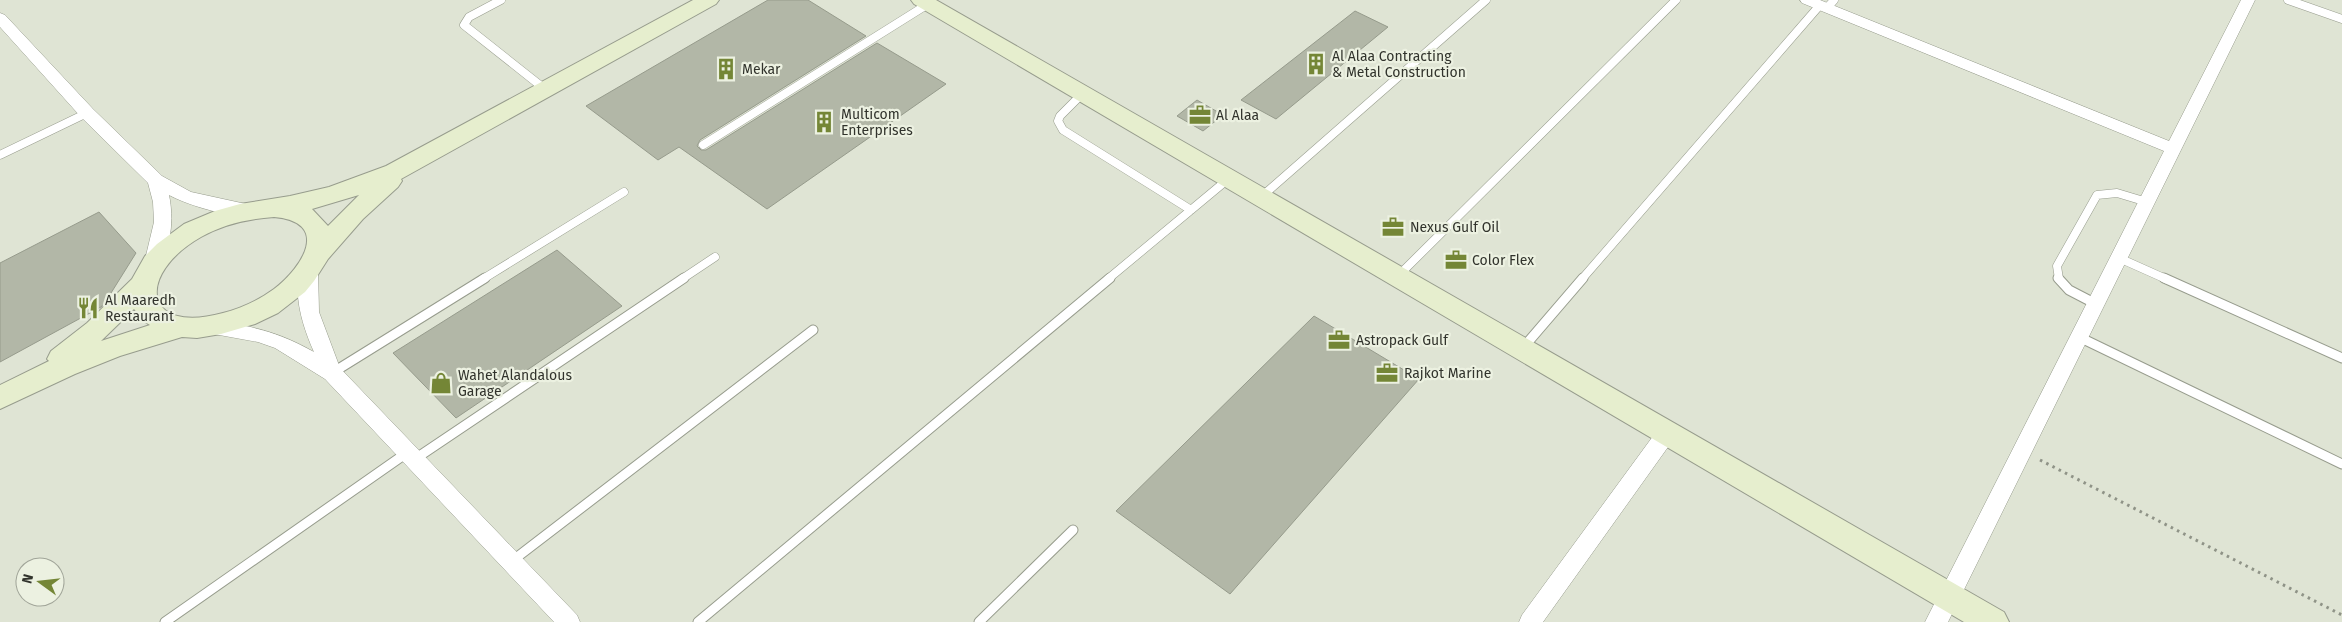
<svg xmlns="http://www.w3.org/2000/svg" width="2342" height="622" viewBox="0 0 2342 622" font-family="'Fira Sans',sans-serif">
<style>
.building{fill:#b2b7a7;stroke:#969b8c}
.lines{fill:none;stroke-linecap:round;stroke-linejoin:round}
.lane-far1-casing{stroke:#979c8d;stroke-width:9}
.lane-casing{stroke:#979c8d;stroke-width:11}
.street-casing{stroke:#979c8d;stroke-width:1}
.secondary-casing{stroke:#979c8d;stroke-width:2}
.path{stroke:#8f9387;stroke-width:3;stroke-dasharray:2.5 4.5;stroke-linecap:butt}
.lane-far1{stroke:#fff;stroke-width:8}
.lane{stroke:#fff;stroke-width:9}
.street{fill:#fff;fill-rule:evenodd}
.secondary{fill:#e6eece;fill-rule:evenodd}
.labels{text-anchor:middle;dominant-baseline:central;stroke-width:4.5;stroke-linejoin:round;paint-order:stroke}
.poi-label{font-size:14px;fill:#31332c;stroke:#ecf1e1;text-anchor:start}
</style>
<rect width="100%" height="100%" fill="#dfe4d4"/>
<!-- building -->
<path class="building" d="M768 0H808L866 36 700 140 697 146 701 150H706L877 43 946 84 767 209 679 147 658 160 586 106Z
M1355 11 1388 27 1276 119 1241 100Z
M1197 100 1223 115 1203 131 1177 116Z
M99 212 136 253 106 301 101 307 0 362V263Z
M557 250 622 306 456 418 393 353Z
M1314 316 1419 379 1230 594 1116 511Z"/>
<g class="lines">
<!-- lane-far1 casing -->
<g class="lane-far1-casing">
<path id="lane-far1" d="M501 0 469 17 464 25 546 90
M2288 0 2342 19
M1827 8 1834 0
M1082 94 1060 116 1058 121 1063 130 1191 210
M703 145 928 4
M0 155 87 113
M1260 198 1486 0
M2119 258 2166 279
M1397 277 1676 0
M483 279 624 192
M682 279 715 257
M1108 279 1227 180
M1582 279 1820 5
M2059 279 2057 266 2097 195 2117 193 2147 202"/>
</g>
<!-- lane casing -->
<g class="lane-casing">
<path id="lane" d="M2058 278 2069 290 2096 304
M2164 278 2342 358
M2079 337 2342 464
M1522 349 1583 278
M332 373 485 278
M415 459 684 278
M512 561 813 330
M165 622 408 452
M698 622 1110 278
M979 622 1073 530"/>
</g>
<!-- street casing -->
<g class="street-casing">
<path id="street" d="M1800 0H1820L2169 141 2241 0H2255L1948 622H1925L2164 151 1802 3Z
M0 13 5 15 93 109 162 176 191 192 255 206 258 210 255 214C235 220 187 205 169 195 174 219 171 247 159 269L153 271 147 269 144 264 154 222 153 202 148 183 81 117 0 27Z
M309 264 315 266 318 271 319 312 340 368 577 615 580 622H554L325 379 275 348 258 342 203 332 201 327 203 322 210 320C251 326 277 331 314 352 304 330 290 290 303 266Z
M1666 426 1673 428 1676 434 1673 440 1543 622H1519L1522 615 1659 428Z"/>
</g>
<!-- secondary casing -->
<g class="secondary-casing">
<path id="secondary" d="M693 0H719L716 4 401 179 402 181 398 187 363 219 328 259 314 281 305 292 278 313 255 324 221 334 197 338 182 337 120 356 75 374 0 409V385L49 361 47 359 51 351 87 323 132 279 145 256 157 244 184 224 215 211 240 204 290 196 329 187 386 166ZM359 195 328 226 312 209ZM274 217C331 222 303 267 274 289 259 300 242 308 223 313 142 335 136 274 201 237 224 224 248 219 274 217ZM134 309 145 322 150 325 101 341Z
M911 0H936L2004 612 2009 622H1964L914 4Z"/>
</g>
<!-- path -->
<path class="path" d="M2040 460 2342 615"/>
<!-- lane-far1 -->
<use href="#lane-far1" class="lane-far1"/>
<!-- lane -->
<use href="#lane" class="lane"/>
<!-- street -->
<use href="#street" class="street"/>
<!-- secondary -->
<use href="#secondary" class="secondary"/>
</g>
<!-- icons -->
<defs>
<g id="building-bare" transform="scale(1.725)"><path d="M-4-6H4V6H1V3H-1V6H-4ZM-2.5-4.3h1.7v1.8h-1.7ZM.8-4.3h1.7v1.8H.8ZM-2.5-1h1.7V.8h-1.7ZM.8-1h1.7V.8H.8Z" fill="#748636" stroke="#ecf1e1" stroke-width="2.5" paint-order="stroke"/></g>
<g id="office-bare" transform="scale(1.725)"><path d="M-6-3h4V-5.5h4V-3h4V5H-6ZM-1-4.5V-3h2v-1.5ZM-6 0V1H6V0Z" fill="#748636" stroke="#ecf1e1" stroke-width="2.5" paint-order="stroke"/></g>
<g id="restaurant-bare" transform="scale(1.725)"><path d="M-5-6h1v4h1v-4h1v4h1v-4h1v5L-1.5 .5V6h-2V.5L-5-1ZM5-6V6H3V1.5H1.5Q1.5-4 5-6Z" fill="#748636" stroke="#ecf1e1" stroke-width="2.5" paint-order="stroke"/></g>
<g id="shop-bare" transform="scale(1.725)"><path d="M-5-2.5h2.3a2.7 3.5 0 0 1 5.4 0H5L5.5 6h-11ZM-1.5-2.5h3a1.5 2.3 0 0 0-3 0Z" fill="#748636" stroke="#ecf1e1" stroke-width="2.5" paint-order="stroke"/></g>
</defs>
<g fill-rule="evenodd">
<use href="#building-bare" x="1316" y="64"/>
<use href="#building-bare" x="726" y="69"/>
<use href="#office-bare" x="1200" y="115"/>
<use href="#building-bare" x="824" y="122"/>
<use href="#office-bare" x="1393" y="227"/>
<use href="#office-bare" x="1456" y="260"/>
<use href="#restaurant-bare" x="88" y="308"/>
<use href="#office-bare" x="1339" y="340"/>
<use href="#office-bare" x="1387" y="373"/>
<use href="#shop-bare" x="441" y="383"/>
</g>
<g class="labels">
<!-- poi labels -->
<g class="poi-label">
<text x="1332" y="56">Al Alaa Contracting<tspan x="1332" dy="16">&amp; Metal Construction</tspan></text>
<text x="742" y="69">Mekar</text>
<text x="841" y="114">Multicom<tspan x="841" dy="16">Enterprises</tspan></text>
<text x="1216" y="115">Al Alaa</text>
<text x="1410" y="227">Nexus Gulf Oil</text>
<text x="1472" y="260">Color Flex</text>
<text x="105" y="300">Al Maaredh<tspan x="105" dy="16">Restaurant</tspan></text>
<text x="1356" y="340">Astropack Gulf</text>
<text x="1404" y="373">Rajkot Marine</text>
<text x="458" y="375">Wahet Alandalous<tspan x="458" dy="16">Garage</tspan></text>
</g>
</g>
<!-- north arrow -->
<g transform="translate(40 582) rotate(285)"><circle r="24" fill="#ecf1e1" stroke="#a1a599"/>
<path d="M0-4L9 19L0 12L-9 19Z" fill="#748636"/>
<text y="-8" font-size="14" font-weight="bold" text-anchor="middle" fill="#31332c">N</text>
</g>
</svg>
